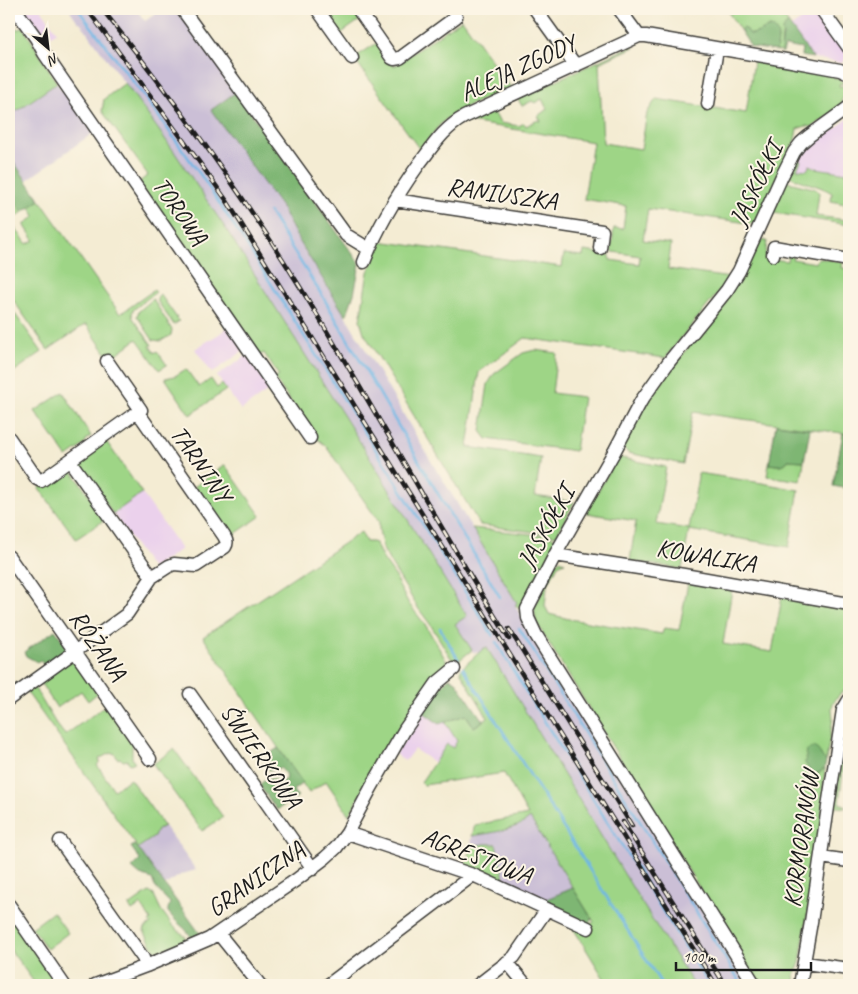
<svg xmlns="http://www.w3.org/2000/svg" width="858" height="994" viewBox="0 0 858 994" font-family="Caveat,sans-serif">
<style>
.built{fill:#ebd1ec}
.industrial{fill:#cbbfd6}
.green{fill:#9ed586;stroke:#5d7851}
.forest{fill:#7eb673;stroke:#4d6948}
.lines{fill:none;stroke-linecap:round;stroke-linejoin:round}
.stream{stroke:#6db6e5;stroke-width:2.5}
.minor-casing{stroke:#3c3b37;stroke-width:15}
.minor{stroke:#fff;stroke-width:12}
.rail-casing{stroke:#1c1c1c;stroke-width:4.5}
.rail{stroke:#fcf5e5;stroke-width:2.5;stroke-dasharray:8;stroke-linecap:butt}
.labels{text-anchor:middle;dominant-baseline:central;stroke-width:4;stroke-linejoin:round;paint-order:stroke}
.street-label{font-size:25px;fill:#1c1c1c;stroke:#fcf5e5}
</style>
<rect width="100%" height="100%" fill="#fcf5e5"/>
<filter id="ink" filterUnits="userSpaceOnUse"><feTurbulence type="fractalNoise" baseFrequency=".02" numOctaves="2"/><feDisplacementMap in="SourceGraphic" scale="10" xChannelSelector="R" yChannelSelector="G"/><feConvolveMatrix kernelMatrix="1 2 1 2 8 2 1 2 1" color-interpolation-filters="sRGB"/></filter>
<filter id="wash" filterUnits="userSpaceOnUse"><feTurbulence type="fractalNoise" baseFrequency=".0096" numOctaves="4" result="noise"/><feDisplacementMap in="SourceGraphic" scale="20" xChannelSelector="R" yChannelSelector="G"/><feGaussianBlur stdDeviation="1.12" result="paint"/><feColorMatrix in="noise" values="0 0 0 0 0 0 0 0 0 0 0 0 0 0 0 0 0 1.4 0 .05"/><feComposite in="paint" operator="in"/></filter>
<g filter="url(#wash)">
<rect width="100%" height="100%" fill="#f4ecd3"/>
<!-- built -->
<path class="built" d="M20 9H41L57 32 43 42Z
M817 10 849 55 842 63 813 58 791 27Z
M849 118V184L790 175 804 152Z
M228 325 246 349 212 373 195 349 224 331Z
M247 355 271 389 241 410 217 376Z
M142 493 181 549 152 569 113 514Z
M423 712 439 724 445 722 457 741 453 748 447 745 435 763 414 749 405 761 395 754Z"/>
<!-- industrial -->
<path class="industrial" d="M69 9H136L145 21 162 9H178L236 92 211 110 281 207 298 239 338 303 438 473H439L509 590 517 604 515 606 633 793 748 985H694L640 900 488 651 481 657 476 651 474 653 455 623 466 616 352 429 226 229 173 150 80 22H78Z
M57 83 61 89 66 91 93 133 27 180 9 155V116Z
M530 817 573 888 539 902 506 887 485 844 471 846 472 836 499 831 520 824 526 821Z
M164 826 196 870 182 874 165 885 138 848 154 837 157 830Z"/>
<!-- green -->
<path class="green" d="M320 9H352L360 20 339 35Z
M726 9H778L788 23C780 30 782 41 781 52L776 51 778 39 773 28 770 27 754 34H750L743 28 740 30Z
M9 17 18 30 23 27 57 83 9 116Z
M462 19 511 88C492 96 460 107 445 120 435 129 428 140 420 150L354 58 377 43 394 66Z
M632 46 634 47 599 63 603 143 641 149 647 113 656 99 746 113 754 61 834 75V78L839 79 844 83 839 84 840 87 845 84V95L841 101 844 105 812 127 806 126 797 129 795 140 755 224 648 209 643 240 671 244 668 269 730 278 665 358 525 338 479 372 468 447 541 458 535 496 574 502 556 536 550 534 480 525 364 333 360 320 368 272 374 258 379 241 562 267 564 254 583 256 584 251 610 255V260L639 264 640 256 613 252 611 250 614 228 623 229 626 206 584 199 593 142 469 122 468 121 494 108V110L492 112 493 114H495L500 123 519 126 524 123 526 126 538 120 540 122 541 121 538 116 547 109 542 99 535 103 532 101 522 106 517 98Z
M125 83 173 150 226 229 352 429 467 616 455 624 472 650 457 662 454 663 430 624 418 608 390 562 383 549 379 530V522L325 445 315 437 275 379 279 376 264 353 258 356 138 183 148 175 102 111 104 99Z
M797 159 801 161 797 169 807 170 810 165 816 168 847 173 849 159V225L768 212 785 179 792 183 813 188 817 190 819 193 816 216 846 220 848 209 845 208V204L831 201 832 193C818 184 801 183 788 175Z
M40 200 120 314 154 290 156 292 133 310 132 314 133 318 152 345 150 346 155 353 157 351 167 365 159 370 137 339 110 359 86 324 48 350 9 294V210L17 204 23 212 10 221 27 244 34 240 25 226V224L35 216 30 207Z
M757 239 767 241 765 258 787 261 789 252 793 254 792 259 816 263 818 258 843 262 842 268 849 269V434L693 412 683 464 628 453 622 447 646 404 704 326 709 324 730 293Z
M160 294 179 321 174 325 158 302 157 298Z
M153 299 172 330 171 335 161 341 153 340 137 316 139 311Z
M15 314 42 352 9 375V319Z
M535 350 557 353 552 393 583 397 575 451 487 439 481 431 488 384 494 374 523 353Z
M186 369 199 387 211 379 217 388 222 384 226 390 190 415 165 378 175 376Z
M63 392 91 436 87 439 84 445 67 457 35 411Z
M106 441 142 493 113 514 76 462Z
M617 457 666 467 656 524 689 529 698 477V473L762 483 799 490 789 547 689 530 682 569 630 561 636 521 586 513Z
M788 460 804 461 801 481 767 476 769 464C777 465 784 467 788 460Z
M225 465 261 516 232 536 229 535 194 487Z
M69 467 106 519 76 539 39 488Z
M472 528 550 536 559 541 520 608 515 605 517 603Z
M361 532 366 542H372L375 543 383 559 396 577 399 586 409 604 426 626 447 662V666L444 671 385 752 349 815 326 781 309 793 203 637Z
M560 560 565 562 558 565 547 586 545 606 549 614 569 619 662 634 664 628 679 630 688 583 732 590 723 644 772 652 782 597 849 608V688L840 694 833 703 832 709 833 718 826 761 823 759 820 753 811 772 815 774 819 773 825 768 821 824 800 963 795 974 796 985H759L536 622 534 608 556 563Z
M484 648H487L640 900 694 985H608L570 923 591 924 594 922 530 818C518 830 489 833 472 836L475 825 528 815 504 773 424 785 421 782 447 744 453 748 457 741 445 722 466 715 474 727 488 718 461 673 460 670Z
M72 657 99 692 88 701 81 691 57 708 40 682Z
M34 687 55 722 65 735 108 704 132 740V758L135 762 130 764 127 760 123 761 120 758 118 759 114 753 108 754 99 759 100 762 97 765 114 790 130 779 164 826 157 830 154 837 138 848 26 691Z
M849 708V717H847L840 761 849 763V764L844 763 839 803 845 805V808L832 806 845 719Z
M174 749 223 817 202 831 153 764Z
M485 844H496L506 887 461 868 469 856 471 846Z
M149 892 154 895 161 910 173 926 185 936 187 942 166 952 164 950 156 953 144 931 145 928 151 924 149 922 151 920 141 905 132 911 129 906Z
M53 912 68 933 47 949 32 928Z
M9 915 58 985H36L9 948Z"/>
<!-- forest -->
<path class="forest" d="M788 23 813 58 801 56 802 49 785 46 783 53 781 52 783 36 782 30Z
M770 27C781 32 778 41 776 51L751 47 740 30 743 28 748 31 750 34H754Z
M236 92 360 264 354 294 347 314 345 315 298 239 281 207 211 110Z
M9 155 40 200 23 212 17 204 9 210Z
M776 424 810 429 804 461 788 460C784 467 777 465 769 464Z
M843 433 849 434V489L833 486Z
M55 630 69 649 45 667 41 661 37 662 26 656 24 652Z
M449 678 455 680 483 721 474 727 466 715 439 724 423 712 437 690Z
M814 747C820 750 821 757 826 761 825 768 823 772 815 774L811 772 805 763 807 750Z
M278 748 303 783 293 790 295 794 298 796 277 810 259 785C262 783 265 779 270 779 277 778 277 784 285 780 287 774 284 772 280 768L269 770 266 765 270 759 269 754Z
M135 845 138 848 201 935 193 939 185 929 175 920 168 912V909L170 903 155 887 152 879 140 875 132 868 140 860 131 847Z
M573 888 592 919 588 924 539 902Z"/>
<g class="lines">
<!-- stream -->
<path class="stream" d="M78 9 147 100 202 177 248 247 493 636
M269 212 323 297 454 521 500 597
M440 628 458 659
M519 628 742 985
M496 642 533 703 709 985
M463 668 662 985"/>
</g>
</g>
<g filter="url(#ink)">
<g class="lines">
<!-- minor casing -->
<g class="minor-casing">
<path id="minor" d="M15 9 36 38 44 53 310 438
M182 9 346 235 369 249
M317 9 352 58
M358 9 392 58 394 59 400 58 456 17
M535 9 576 66
M619 9 639 36
M821 9 849 48
M708 104 717 49
M395 200 602 231 600 248
M773 255 774 247 849 260
M364 262C378 226 397 195 419 164 433 146 444 128 464 117L639 36H646L786 60 840 70 849 74
M107 361 141 410 138 415
M9 438 37 479 41 481 133 415H138
M70 461 152 577
M555 555 684 575 849 604
M9 557 150 759
M190 694 313 869
M9 699 127 614 152 577 169 566 174 564 196 566 225 547C228 542 226 540 224 536L142 418 138 415
M347 833 473 875 588 928
M60 841 143 958 146 966
M821 857 849 861
M9 905 64 985
M218 933 260 985
M507 962 526 985
M805 963 849 969
M95 985 146 966 209 939 296 880 325 858 336 848 347 833 371 788 405 729 437 683 454 669
M328 985 473 875
M478 985 514 957 547 909
M755 985 536 635 528 618 527 609 555 555 614 452 641 401 668 363 727 290 739 271 782 176 794 152 801 143 809 136 849 107
M800 985 811 922 828 807 843 710 849 700"/>
</g>
<!-- minor -->
<use href="#minor" class="minor"/>
<!-- rail casing -->
<g class="rail-casing">
<path id="rail" d="M87 9 197 159 227 201 716 985
M102 9C172 97 238 187 297 282 370 400 436 522 509 639
M509 629 632 826
M623 822 725 985"/>
</g>
<!-- rail -->
<use href="#rail" class="rail"/>
</g>
</g>
<g class="labels">
<!-- street labels -->
<g class="street-label">
<text transform="translate(518 68) rotate(-25)">ALEJA ZGODY</text>
<text transform="translate(756 184) rotate(-64)">JASKÓŁKI</text>
<text transform="translate(502 194) rotate(8)">RANIUSZKA</text>
<text transform="translate(180 211) rotate(55)">TOROWA</text>
<text transform="translate(201 464) rotate(55)">TARNINY</text>
<text transform="translate(546 527) rotate(-61)">JASKÓŁKI</text>
<text transform="translate(706 556) rotate(10)">KOWALIKA</text>
<text transform="translate(98 645) rotate(55)">RÓŻANA</text>
<text transform="translate(261 756) rotate(55)">ŚWIERKOWA</text>
<text transform="translate(801 839) rotate(-82)">KORMORANÓW</text>
<text transform="translate(477 856) rotate(21)">AGRESTOWA</text>
<text transform="translate(256 879) rotate(-35)">GRANICZNA</text>
</g>
</g>
<!-- margin -->
<rect width="858" height="994" fill="none" stroke="#fcf5e5" stroke-width="30"/>
<!-- north arrow -->
<g transform="translate(48 48) rotate(152)" stroke="#fcf5e5" stroke-width="4" paint-order="stroke">
<path d="M0-4L9 19L0 12L-9 19Z" fill="#1c1c1c"/>
<text y="-8" font-size="14" font-weight="bold" text-anchor="middle" fill="#1c1c1c">N</text>
</g>
<!-- scale -->
<path d="M676 962v8h135v-8" fill="none" stroke="#1c1c1c" stroke-width="2.5"/>
<text x="683" y="962" font-size="15" fill="#1c1c1c" stroke="#fcf5e5" stroke-width="4" paint-order="stroke">100 m</text>
</svg>
